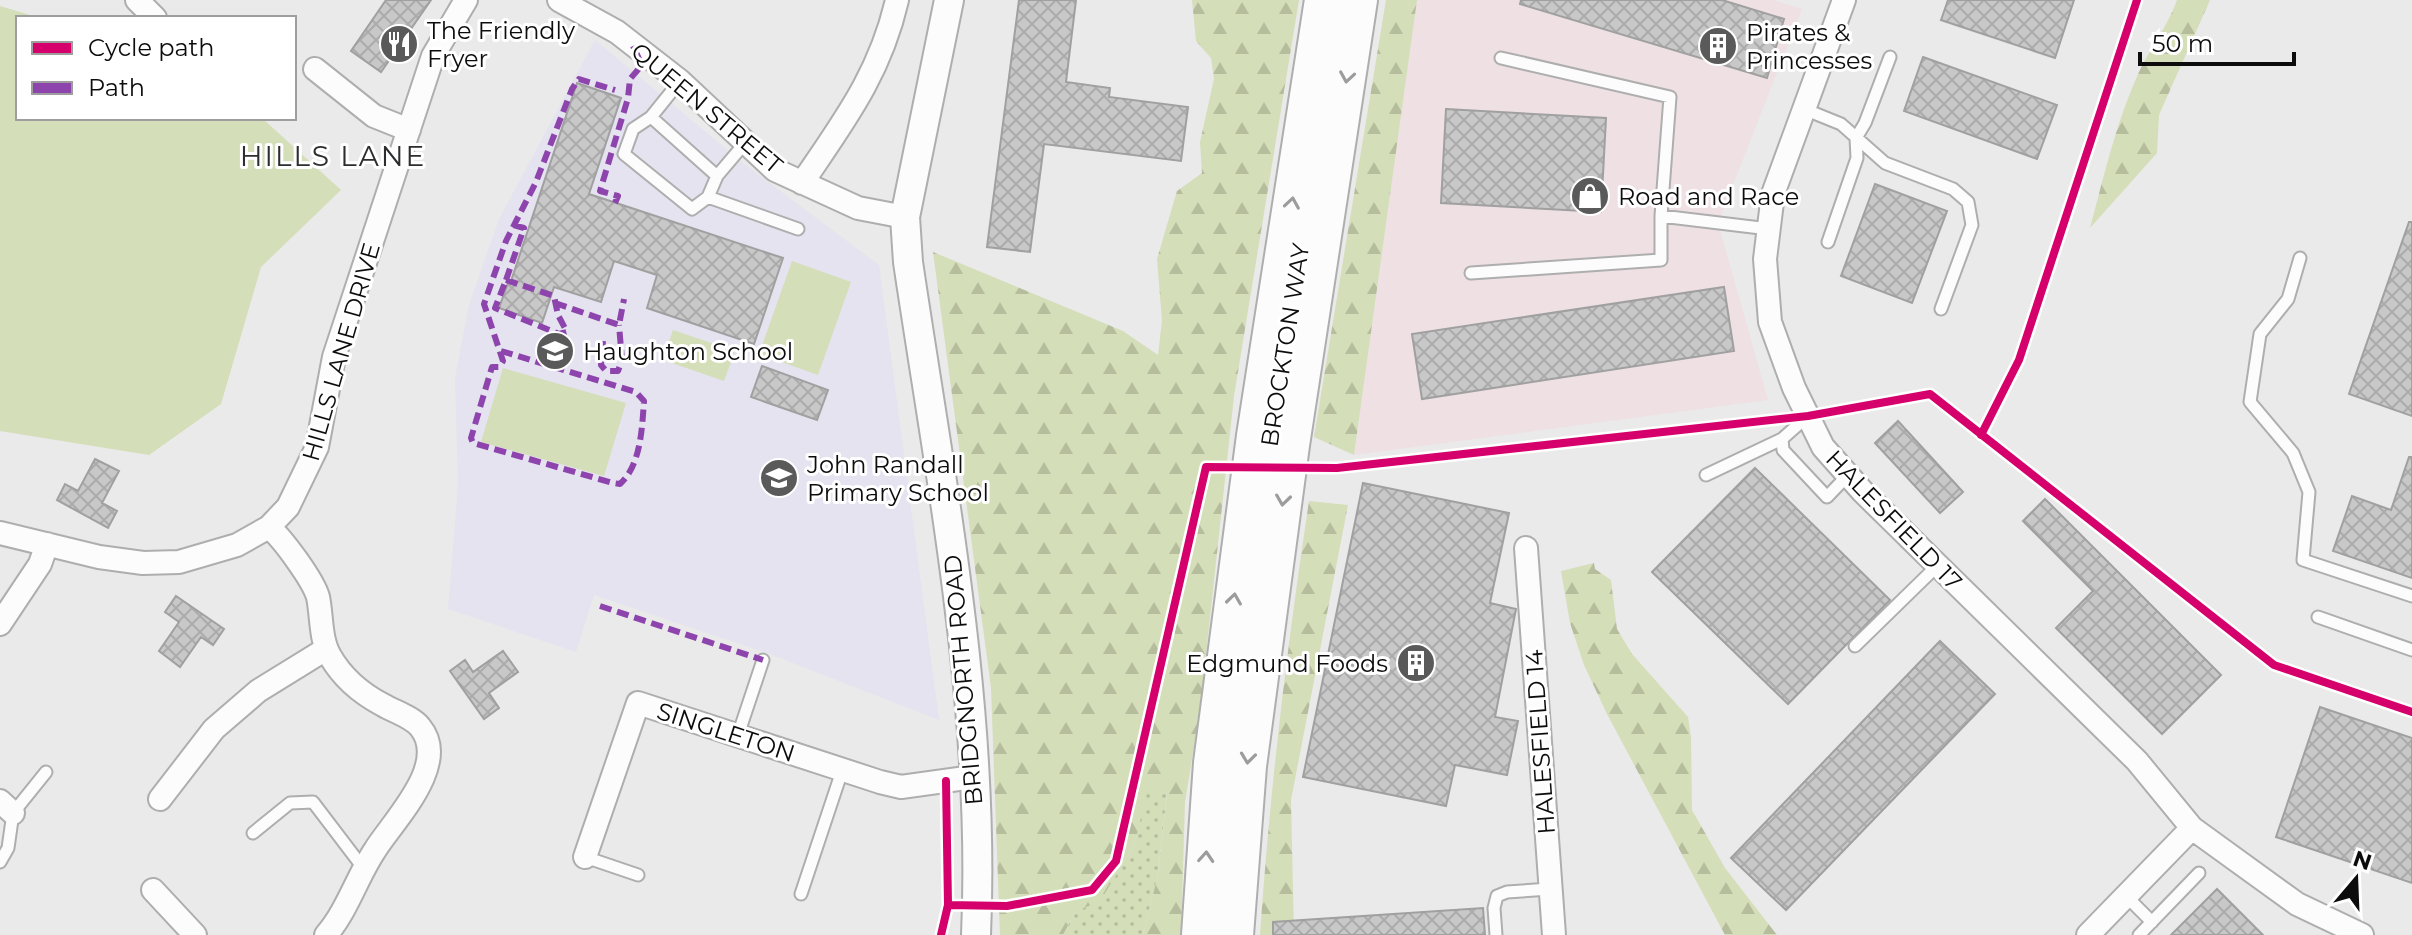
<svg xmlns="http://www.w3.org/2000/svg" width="2412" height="935" viewBox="0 0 2412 935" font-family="Montserrat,sans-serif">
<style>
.commercial{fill:#eee0e3}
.education{fill:#e4e3ef}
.grass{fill:url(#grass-dots)}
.forest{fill:url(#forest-firs)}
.park{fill:#d4deb8}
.building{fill:url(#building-cross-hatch);stroke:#a0a0a0;stroke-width:2}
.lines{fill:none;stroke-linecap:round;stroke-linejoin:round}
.service-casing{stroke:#aeaeae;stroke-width:15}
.minor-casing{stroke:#aeaeae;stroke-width:26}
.tertiary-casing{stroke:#aeaeae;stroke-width:32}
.trunk-casing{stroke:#aeaeae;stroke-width:42}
.service{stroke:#fcfcfc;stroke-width:11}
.minor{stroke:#fcfcfc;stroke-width:22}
.tertiary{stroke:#fcfcfc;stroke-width:28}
.trunk{stroke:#fcfcfc;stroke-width:38}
.quiet{stroke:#8e44ad;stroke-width:6;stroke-dasharray:12 6;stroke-linecap:butt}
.cycleway-casing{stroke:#fff;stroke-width:13}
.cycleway{stroke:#d6006c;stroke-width:8}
.oneway{stroke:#9c9c9c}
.labels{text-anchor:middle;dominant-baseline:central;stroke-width:6;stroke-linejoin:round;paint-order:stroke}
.poi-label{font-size:24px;fill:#0c0c0d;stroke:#fff;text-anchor:start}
.street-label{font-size:24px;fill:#0c0c0d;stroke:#fff}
.quarter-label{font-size:28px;letter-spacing:2px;fill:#2c2d2e;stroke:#fff}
</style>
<defs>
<pattern id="grass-dots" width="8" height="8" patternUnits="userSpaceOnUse" patternTransform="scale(2)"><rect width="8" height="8" fill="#d4deb8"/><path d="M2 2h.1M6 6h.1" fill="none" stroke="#b5bd9d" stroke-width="1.8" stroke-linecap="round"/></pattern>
<pattern id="forest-firs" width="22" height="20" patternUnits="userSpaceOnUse" patternTransform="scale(2)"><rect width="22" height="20" fill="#d4deb8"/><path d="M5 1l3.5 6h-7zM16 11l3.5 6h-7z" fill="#b5bd9d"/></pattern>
<pattern id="building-cross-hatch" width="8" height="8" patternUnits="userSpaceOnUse" patternTransform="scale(2)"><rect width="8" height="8" fill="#c8c8c8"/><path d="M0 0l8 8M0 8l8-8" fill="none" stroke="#ababab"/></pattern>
</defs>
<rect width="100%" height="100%" fill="#eaeaea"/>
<!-- commercial -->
<path class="commercial" d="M1417 0H1773L1802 9 1718 223 1768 400 1354 455Z"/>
<!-- education -->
<path class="education" d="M595 40 743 163 879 265 939 720 767 653 594 595 576 652 448 609 458 485 455 378 469 305 499 219Z"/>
<!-- grass -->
<path class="grass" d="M1146 793H1167L1158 874 1143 935H1063L1075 912 1100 900 1134 846Z"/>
<!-- forest -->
<path class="forest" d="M1192 0H1299L1234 396 1200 710 1185 802 1181 935H1143L1158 874 1167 794 1147 793 1134 846 1100 901 1075 912 1063 935H1000L991 688 933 252 1123 331 1158 355 1162 321 1157 259 1177 191 1202 173 1200 142 1214 79 1211 58 1196 41Z
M1386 0H1417L1354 455 1314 437Z
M2177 0H2210L2159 115 2157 153 2090 228C2104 176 2116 122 2139 72 2150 48 2168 26 2177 0Z
M1309 501 1348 505 1291 800 1294 935H1260C1270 789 1287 646 1309 501Z
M1594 563 1595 569 1611 580 1617 629 1632 654 1688 717 1691 738 1692 810 1725 868 1777 935H1725L1607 714 1584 665 1570 623 1561 571Z"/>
<!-- park -->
<path class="park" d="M0 6 40 18H18V118H262L341 190 261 267 221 404 149 455 0 431Z
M792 261 851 282 818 375 759 354Z
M673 330 735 351 724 381 663 360Z
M503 368 626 403 604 476 481 442Z"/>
<!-- building -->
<path class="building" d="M386 0H431L381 72 351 51Z
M1019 0H1076L1066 82 1110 88 1109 97 1188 107 1181 161 1044 144 1030 252 987 247Z
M1521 0H1722L1784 19 1767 78 1520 4Z
M1948 0H2074L2055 58 1941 20Z
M1923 57 2057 105 2037 159 1904 111Z
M577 83 621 98 589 194 783 258 754 344 647 308 657 275 614 261 601 302 554 287 542 323 499 308 508 283 510 284Z
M1446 109 1606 118 1601 212 1441 203Z
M1875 184 1947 211 1912 303 1841 276Z
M2409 222H2412V416L2349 394Z
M1724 287 1734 351 1422 399 1412 334Z
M762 366 828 390 817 420 751 397Z
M1898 421 1963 492 1940 513 1875 443Z
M2409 457H2412V578L2333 551 2352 496 2391 510Z
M95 459 119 471 102 503 117 511 108 528 57 500 65 484 78 491Z
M1755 468 1890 600 1788 704 1652 572Z
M1363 483 1509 513 1490 603 1516 609 1495 717 1518 721 1507 775 1455 765 1446 806 1303 777Z
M2045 499 2221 675 2162 734 2056 628 2093 591 2023 521Z
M176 596 224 629 213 645 201 637 180 667 159 651 179 622 165 612Z
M1940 641 1995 694 1786 910 1731 858Z
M503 651 518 672 489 693 499 708 484 719 450 671 465 660 473 672Z
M2320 707 2412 738V883L2276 837Z
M2217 889 2263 935H2171Z
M1483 908 1485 935H1273V922Z"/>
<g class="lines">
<!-- service casing -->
<g class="service-casing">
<path id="service" d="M1501 58 1670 97 1661 216 1769 229
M1804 109 1841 124 1885 163 1953 189 1968 202 1972 225 1941 309
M651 117 680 81
M717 176 651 117 633 129 624 154 692 209 708 197 717 176 745 143
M708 197 798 229
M1828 242 1857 158 1856 138 1865 123 1890 57
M2300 258 2288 299 2260 334 2250 402 2293 453 2309 492 2303 560 2412 596
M1471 273 1661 260V216
M1782 439 1783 450 1827 497 1848 475
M1706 475 1782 439 1808 416
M2318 617 2412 650
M1855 646 1938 565
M738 735 763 660
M253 833 290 803 313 802 364 869
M585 857 638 875
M0 862 8 848 13 813 46 772
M801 894 842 771
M2126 896 2152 922
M1496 935 1494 908 1497 896 1507 892 1550 889
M2139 935 2199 873"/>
</g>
<!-- minor casing -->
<g class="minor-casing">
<path id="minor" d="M137 0 155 18
M559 0 617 32 680 81 775 170 858 208 905 217
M1844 0 1773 194 1765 259 1770 322 1794 388 1823 447 1863 492 2137 761 2192 828 2297 904 2362 935
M315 69 374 116 409 130
M802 183C844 121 880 74 897 0
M269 527C283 539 313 580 318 597 322 616 320 639 330 656 342 677 362 694 383 705 395 712 412 717 420 727 451 764 393 821 375 850 357 877 347 911 326 935
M0 533 99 557 143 563 179 562 237 545 269 527 288 507 317 447 334 357 433 56 466 0
M1526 548 1554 935
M0 624 40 564 47 544
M160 799 214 729 258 691 326 649
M0 801 13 813
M585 857 638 703 880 782 901 787 973 777
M153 890 195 935
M2088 935 2192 828"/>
</g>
<!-- tertiary casing -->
<g class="tertiary-casing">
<path id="tertiary" d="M949 0 905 217 908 262C941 484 986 709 976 935"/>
</g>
<!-- trunk casing -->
<g class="trunk-casing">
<path id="trunk" d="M1201 935 1213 763 1256 436 1324 0
M1234 935 1247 766 1290 445 1358 0"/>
</g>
<!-- service -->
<use href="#service" class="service"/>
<!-- minor -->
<use href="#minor" class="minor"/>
<!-- tertiary -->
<use href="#tertiary" class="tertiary"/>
<!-- trunk -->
<use href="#trunk" class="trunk"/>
<!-- quiet -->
<path class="quiet" d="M615 203 618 196 600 191 628 98 630 79 642 65 633 46
M506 280 554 296 558 315 567 332 559 334 495 308Z
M506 280 524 228 513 225
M555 303 619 325 624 299
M603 341 601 365 606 371H618L622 360 619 325
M501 351 636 392 644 401C642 428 641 465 620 484L613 483 473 443 471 438 492 367H499L503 361 484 304 506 241 536 182 572 89 579 79 615 90
M549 365 559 334
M600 606 763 660"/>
<!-- cycleway casing -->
<g class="cycleway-casing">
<path id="cycleway" d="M1981 435 2019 360 2137 0
M948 905 1007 906 1092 890 1116 861 1206 467 1337 468 1808 416 1930 394 2274 665 2412 712
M941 935 948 905 946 781"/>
</g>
<!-- cycleway -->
<use href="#cycleway" class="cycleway"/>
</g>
<!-- one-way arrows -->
<defs><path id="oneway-chevron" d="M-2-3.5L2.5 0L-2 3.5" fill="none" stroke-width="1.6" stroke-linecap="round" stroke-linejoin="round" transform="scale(2)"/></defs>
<g class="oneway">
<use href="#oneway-chevron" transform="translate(1347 77) rotate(99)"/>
<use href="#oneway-chevron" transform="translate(1292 203) rotate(-81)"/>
<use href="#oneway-chevron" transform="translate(1283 500) rotate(98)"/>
<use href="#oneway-chevron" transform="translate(1234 599) rotate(-82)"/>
<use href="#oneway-chevron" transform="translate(1248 758) rotate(97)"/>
<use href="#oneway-chevron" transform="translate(1206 857) rotate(-86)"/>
</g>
<!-- icons -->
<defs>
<g id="restaurant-disc" transform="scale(2)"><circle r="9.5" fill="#5a5a5a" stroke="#fff"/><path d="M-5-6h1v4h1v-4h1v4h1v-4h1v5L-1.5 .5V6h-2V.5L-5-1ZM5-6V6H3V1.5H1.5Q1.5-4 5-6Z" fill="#fff"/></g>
<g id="building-disc" transform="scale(2)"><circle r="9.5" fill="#5a5a5a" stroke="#fff"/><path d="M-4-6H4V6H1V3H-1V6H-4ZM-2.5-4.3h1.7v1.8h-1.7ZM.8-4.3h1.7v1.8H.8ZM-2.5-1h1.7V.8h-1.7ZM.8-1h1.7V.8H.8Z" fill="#fff"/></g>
<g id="shop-disc" transform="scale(2)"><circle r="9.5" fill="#5a5a5a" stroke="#fff"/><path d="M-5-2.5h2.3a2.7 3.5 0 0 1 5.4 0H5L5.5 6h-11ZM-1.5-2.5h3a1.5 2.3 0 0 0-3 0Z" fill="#fff"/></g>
<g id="school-disc" transform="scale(2)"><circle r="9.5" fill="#5a5a5a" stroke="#fff"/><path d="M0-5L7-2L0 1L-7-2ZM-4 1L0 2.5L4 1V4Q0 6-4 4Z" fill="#fff"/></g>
</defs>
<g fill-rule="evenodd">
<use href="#restaurant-disc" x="399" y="44"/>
<use href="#building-disc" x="1718" y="46"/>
<use href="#shop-disc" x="1590" y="196"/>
<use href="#school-disc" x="555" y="351"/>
<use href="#school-disc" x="779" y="478"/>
<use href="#building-disc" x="1416" y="663"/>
</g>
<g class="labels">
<!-- poi labels -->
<g class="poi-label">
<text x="427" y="30">The Friendly<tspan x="427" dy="28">Fryer</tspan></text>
<text x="1746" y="32">Pirates &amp;<tspan x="1746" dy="28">Princesses</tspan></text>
<text x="1618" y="196">Road and Race</text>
<text x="583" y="351">Haughton School</text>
<text x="807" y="464">John Randall<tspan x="807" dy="28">Primary School</tspan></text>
<text x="1388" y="663" text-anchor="end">Edgmund Foods</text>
</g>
<!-- street labels -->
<g class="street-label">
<text transform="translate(707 108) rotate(40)">QUEEN STREET</text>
<text transform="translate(1285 345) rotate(-81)">BROCKTON WAY</text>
<text transform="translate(341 352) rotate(-74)">HILLS LANE DRIVE</text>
<text transform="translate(1894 520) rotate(46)">HALESFIELD 17</text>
<text transform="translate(963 680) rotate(-95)">BRIDGNORTH ROAD</text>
<text transform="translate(726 732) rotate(18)">SINGLETON</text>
<text transform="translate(1540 742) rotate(-94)">HALESFIELD 14</text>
</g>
<!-- quarter labels -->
<g class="quarter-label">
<text x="333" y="156">HILLS LANE</text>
</g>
</g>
<!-- legend -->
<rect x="16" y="16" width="280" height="104" fill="#ffffff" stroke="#9e9e9e" stroke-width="2"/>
<rect x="32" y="42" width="40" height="12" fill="#d6006c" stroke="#9e9e9e" stroke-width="2"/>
<text x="88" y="56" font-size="24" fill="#0c0c0d">Cycle path</text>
<rect x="32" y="82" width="40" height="12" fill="#8e44ad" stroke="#9e9e9e" stroke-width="2"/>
<text x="88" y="96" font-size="24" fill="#0c0c0d">Path</text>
<!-- north arrow -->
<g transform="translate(2356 879) rotate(19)" stroke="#ffffff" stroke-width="6" paint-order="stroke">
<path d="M0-6L14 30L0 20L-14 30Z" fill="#0c0c0d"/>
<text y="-12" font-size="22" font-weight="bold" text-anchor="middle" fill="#0c0c0d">N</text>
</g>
<!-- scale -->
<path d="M2140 52v12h154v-12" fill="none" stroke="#0c0c0d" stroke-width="4"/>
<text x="2152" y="52" font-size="24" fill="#0c0c0d" stroke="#ffffff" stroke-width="6" paint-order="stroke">50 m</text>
</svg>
